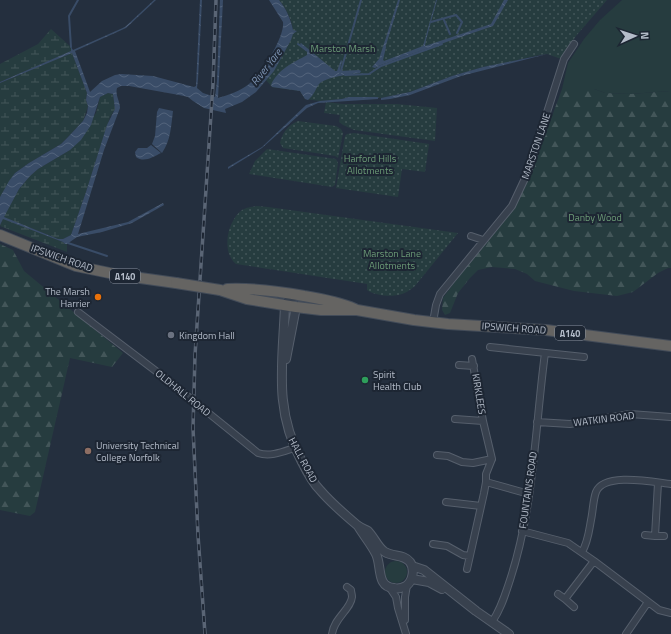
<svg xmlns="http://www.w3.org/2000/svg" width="671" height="634" viewBox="0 0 671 634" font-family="'Titillium Web',sans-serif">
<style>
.grass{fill:#263c3f}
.forest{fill:url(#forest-firs)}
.wetland{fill:url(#wetland-marsh)}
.park{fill:url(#park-dots)}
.water{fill:url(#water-waves);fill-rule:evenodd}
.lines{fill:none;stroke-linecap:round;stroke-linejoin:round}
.stream{stroke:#394c67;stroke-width:2}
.minor-casing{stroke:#565f6c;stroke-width:8}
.tertiary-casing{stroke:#565f6c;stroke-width:10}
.trunk-casing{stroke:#434c59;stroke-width:12}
.minor{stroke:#38414e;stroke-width:6}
.tertiary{stroke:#38414e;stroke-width:8}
.trunk{stroke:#656462;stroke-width:10}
.rail-casing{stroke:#5a6575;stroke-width:3.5}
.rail{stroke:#1d2633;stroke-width:2;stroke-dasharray:6;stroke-linecap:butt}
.minor-bridge-casing{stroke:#565f6c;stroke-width:8;stroke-linecap:butt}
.trunk-bridge-casing{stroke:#434c59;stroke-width:12;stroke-linecap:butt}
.minor-bridge{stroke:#38414e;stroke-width:6}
.trunk-bridge{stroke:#656462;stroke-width:10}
.food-dot{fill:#e8710a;stroke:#1d2633;stroke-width:1.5}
.worship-dot{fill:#6b7280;stroke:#1d2633;stroke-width:1.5}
.leisure-dot{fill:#2e9e5b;stroke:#1d2633;stroke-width:1.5}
.education-dot{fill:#8d6e63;stroke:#1d2633;stroke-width:1.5}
.labels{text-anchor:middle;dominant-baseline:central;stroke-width:4;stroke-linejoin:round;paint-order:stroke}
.shield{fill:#1d2633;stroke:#878f9c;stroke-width:1}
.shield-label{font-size:9px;font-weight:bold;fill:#b4bcc9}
.park-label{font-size:10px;fill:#6b9a76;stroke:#1d2633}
.street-label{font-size:10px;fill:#b4bcc9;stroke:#1d2633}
.poi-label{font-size:10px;fill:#b4bcc9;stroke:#1d2633;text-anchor:start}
.water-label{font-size:11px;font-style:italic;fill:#7c92b1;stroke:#1d2633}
</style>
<defs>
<pattern id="forest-firs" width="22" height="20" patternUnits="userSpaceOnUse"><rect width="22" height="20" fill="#263c3f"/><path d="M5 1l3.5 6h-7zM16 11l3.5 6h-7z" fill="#435659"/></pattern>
<pattern id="wetland-marsh" width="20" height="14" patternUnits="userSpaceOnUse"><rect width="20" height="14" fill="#263c3f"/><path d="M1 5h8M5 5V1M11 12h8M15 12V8" fill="none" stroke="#435659"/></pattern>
<pattern id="park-dots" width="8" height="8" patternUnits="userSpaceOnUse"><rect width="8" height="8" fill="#263c3f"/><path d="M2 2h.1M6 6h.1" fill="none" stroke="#435659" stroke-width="1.8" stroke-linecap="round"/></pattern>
<pattern id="water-waves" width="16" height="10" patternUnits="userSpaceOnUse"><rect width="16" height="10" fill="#394c67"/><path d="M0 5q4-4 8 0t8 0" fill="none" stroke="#53647b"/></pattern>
</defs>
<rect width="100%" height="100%" fill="#242f3e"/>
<!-- grass -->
<path class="grass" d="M622 0H671V91L631 94 605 93 594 89H562L568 63 584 39 600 20Z
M385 572a11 11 0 1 1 22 0a11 11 0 1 1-22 0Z"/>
<!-- forest -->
<path class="forest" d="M562 89H594L605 93 631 94 671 91V268H668L658 273 633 292 617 296 574 291 535 281 527 274 515 269 492 267 478 270 470 278 458 293 450 313 445 315 442 310 443 298 470 261 494 234 517 203 533 168Z
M0 244 13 250 24 271 123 353 112 367 70 358 35 512 30 516 0 510Z"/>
<!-- wetland -->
<path class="wetland" d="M51 29 71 47 72 51 0 82V64L38 44Z
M69 53H72L87 93 86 100 88 106 83 121 61 144 29 163 15 173 0 197V83Z
M108 93 113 94 115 109 110 117 86 192 71 235 63 239H58L3 217 19 189 30 176 38 169 70 150 96 113 100 97Z
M3 218 63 242 65 244H67V252L0 226Z"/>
<!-- park -->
<path class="park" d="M279 0H607L576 36 561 59 547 54 539 55 505 63 483 67 452 76 410 92 381 98 373 97H349L342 99 320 101 305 99 300 91 272 87 266 80C273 72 293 40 293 31 293 22 285 6 279 0Z
M326 102 343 104H397L437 108 435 141 354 130 343 125 339 122 340 115 324 113Z
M298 121 336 126 341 129 343 133 338 158 335 156 283 148 280 143C282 133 288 125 298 121Z
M354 133 429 144 425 172 402 169 398 197 336 188 345 136 347 134Z
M267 149 336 159 338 163 335 185 332 187 249 174 255 161Z
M257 206 268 207 458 233 415 286C410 290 405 294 398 295 390 297 373 295 367 290V284L236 264C221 252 227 221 242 210 247 207 251 207 257 206Z"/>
<!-- water -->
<path class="water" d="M154 0H156L126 28 75 51 90 92 102 81 115 75 121 74 153 76 194 87 196 86 200 0H202L198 79 197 88 203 93 215 97 217 81 220 0H223L218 98C229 95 240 91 249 84 261 74 285 37 283 22L269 0H279C286 8 291 20 293 30L297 31 293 34 291 40 274 71 256 92 242 102 225 109 226 113 204 108 193 101 188 97 179 95 129 86H121L117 88C115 95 120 101 120 108L104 150 78 234 128 222 163 203 164 205 132 223 102 232 77 237 67 244H65L63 242 3 219 0 225V197L9 181 15 173 29 163 61 144 68 137 83 121 87 113 88 106 86 100 87 93 72 53 0 83V82L71 51V47L73 50 125 27ZM108 93 113 94 115 109 107 125 86 192 71 235 63 239H58L4 217 19 189 30 176 38 169 70 150 81 140 91 125 100 97Z
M398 0H400L382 58 384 61 423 46 436 0H437L426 40 425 46 491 24 504 0H508L493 26 400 58 381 65 375 68 372 67 379 59Z
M301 43 335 71H337L341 60 342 61 340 69V71L359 70 361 71 360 73C350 74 326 77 319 84 315 90 314 95 308 100L305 99 300 91 272 87 271 85C278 69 293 63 307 55V52L300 44Z
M547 54 461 76 410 95 390 99 381 100V98L410 92 452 76 483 67Z
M349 97H378V99L318 103 307 108 262 148 228 169V167L262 147 306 105 320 101 342 99Z
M159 108 173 111C171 126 171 140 162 153L152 144 155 136 157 112Z
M151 145 161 153C153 157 144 163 136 157L135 152 138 148H147Z"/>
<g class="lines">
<!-- stream -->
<path class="stream" d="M444 20 450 34
M431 22 456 15 462 22 457 33
M298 44 306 50
M71 47 69 16 78 0
M382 60 385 47
M340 74 361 0
M345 75 369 74 381 66 442 44
M68 243 107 256"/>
<!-- minor casing -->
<g class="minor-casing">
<path id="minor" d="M471 236 483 240
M78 312 173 384
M433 322 436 305 440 294 512 206 528 172 564 59 574 44
M490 347 584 357
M459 365 474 366
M201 407 258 453C270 457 282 452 294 448
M455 419 483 421
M537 422 570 424 630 414 671 417
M437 455 448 456 462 462 473 463 492 459
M486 482 529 494
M658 483 655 536H664
M446 502 481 506
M522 531 568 543 594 561 659 610 671 613
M645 535 655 536
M433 544 447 546 463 555 469 556
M582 552C588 542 589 531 591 520 593 511 593 500 596 492 604 472 653 482 671 484
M467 569 484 493 486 482V474L492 459 483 421 472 359
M390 588 396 597 398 608 406 634
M558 594 565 599
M574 607 565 599 594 561
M405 620V597L407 585
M492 622C501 609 505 595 510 580 534 507 535 428 545 353
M332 634C334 618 351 609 352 597 352 594 351 592 351 590L347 587
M626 634 648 602"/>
</g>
<!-- tertiary casing -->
<g class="tertiary-casing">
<path id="tertiary" d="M298 295 289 299 285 305C283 362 273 409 302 462 307 472 312 482 320 490 331 503 344 514 357 525 361 528 364 529 368 531 374 537 378 548 385 552 393 557 404 554 410 562 415 569 413 581 406 586 402 588 398 589 394 588 376 587 382 566 376 554 371 544 364 536 358 526
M286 359 296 307
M412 566 424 570 476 611 509 634
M412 579 429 582 442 589"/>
</g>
<!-- trunk casing -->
<g class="trunk-casing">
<path id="trunk" d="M0 235 76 266 119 275 176 283
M227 289C254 288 278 291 304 296 322 299 339 302 355 309
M220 290 247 299 296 307 321 310H357L414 320 448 324 546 330 671 346"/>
</g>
<!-- minor -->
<use href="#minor" class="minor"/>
<!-- tertiary -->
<use href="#tertiary" class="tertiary"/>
<!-- trunk -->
<use href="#trunk" class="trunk"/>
<!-- rail casing -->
<g class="rail-casing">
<path id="rail" d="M205 634 198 535 193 428 195 355 213 84 216 0"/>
</g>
<!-- rail -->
<use href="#rail" class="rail"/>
<!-- minor-bridge casing -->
<g class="minor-bridge-casing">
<path id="minor-bridge" d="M173 384 201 407"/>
</g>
<!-- trunk-bridge casing -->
<g class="trunk-bridge-casing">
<path id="trunk-bridge" d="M176 283 220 290"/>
</g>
<!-- minor-bridge -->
<use href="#minor-bridge" class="minor-bridge"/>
<!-- trunk-bridge -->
<use href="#trunk-bridge" class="trunk-bridge"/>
</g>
<!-- markers -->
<circle class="food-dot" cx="98" cy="297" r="4"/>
<circle class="worship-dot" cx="171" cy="335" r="4"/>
<circle class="leisure-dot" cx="365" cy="380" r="4"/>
<circle class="education-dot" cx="88" cy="451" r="4"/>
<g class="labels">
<!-- shield labels -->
<g class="shield">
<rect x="110" y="269" width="30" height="14" rx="3"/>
<rect x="555" y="326" width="30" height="14" rx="3"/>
</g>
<g class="shield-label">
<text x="125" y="276">A140</text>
<text x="570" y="333">A140</text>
</g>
<!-- park labels -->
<g class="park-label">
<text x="343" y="48">Marston Marsh</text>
<text x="370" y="158">Harford Hills<tspan x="370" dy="12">Allotments</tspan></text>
<text x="595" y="217">Danby Wood</text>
<text x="392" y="253">Marston Lane<tspan x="392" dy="12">Allotments</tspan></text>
</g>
<!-- street labels -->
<g class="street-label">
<text transform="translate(536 146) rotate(-71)">MARSTON LANE</text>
<text transform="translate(62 258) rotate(19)">IPSWICH ROAD</text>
<text transform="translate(514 328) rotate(4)">IPSWICH ROAD</text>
<text transform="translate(183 393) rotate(39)">OLDHALL ROAD</text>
<text transform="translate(479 394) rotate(81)">KIRKLEES</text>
<text transform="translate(604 419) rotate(-7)">WATKIN ROAD</text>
<text transform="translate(303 460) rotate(62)">HALL ROAD</text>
<text transform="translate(528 490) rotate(-82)">FOUNTAINS ROAD</text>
</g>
<!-- poi labels -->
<g class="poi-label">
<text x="90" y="291" text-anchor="end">The Marsh<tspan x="90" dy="12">Harrier</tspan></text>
<text x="179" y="335">Kingdom Hall</text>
<text x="373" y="374">Spirit<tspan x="373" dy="12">Health Club</tspan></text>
<text x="96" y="445">University Technical<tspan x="96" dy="12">College Norfolk</tspan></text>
</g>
<!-- water labels -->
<g class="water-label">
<text transform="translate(266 67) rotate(-52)">River Yare</text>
</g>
</g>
<!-- north arrow -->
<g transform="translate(635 36) rotate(87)" stroke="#1d2633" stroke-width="3" paint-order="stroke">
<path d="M0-3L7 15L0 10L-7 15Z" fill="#b4bcc9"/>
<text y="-6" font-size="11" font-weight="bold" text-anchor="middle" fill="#b4bcc9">N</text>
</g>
</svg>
